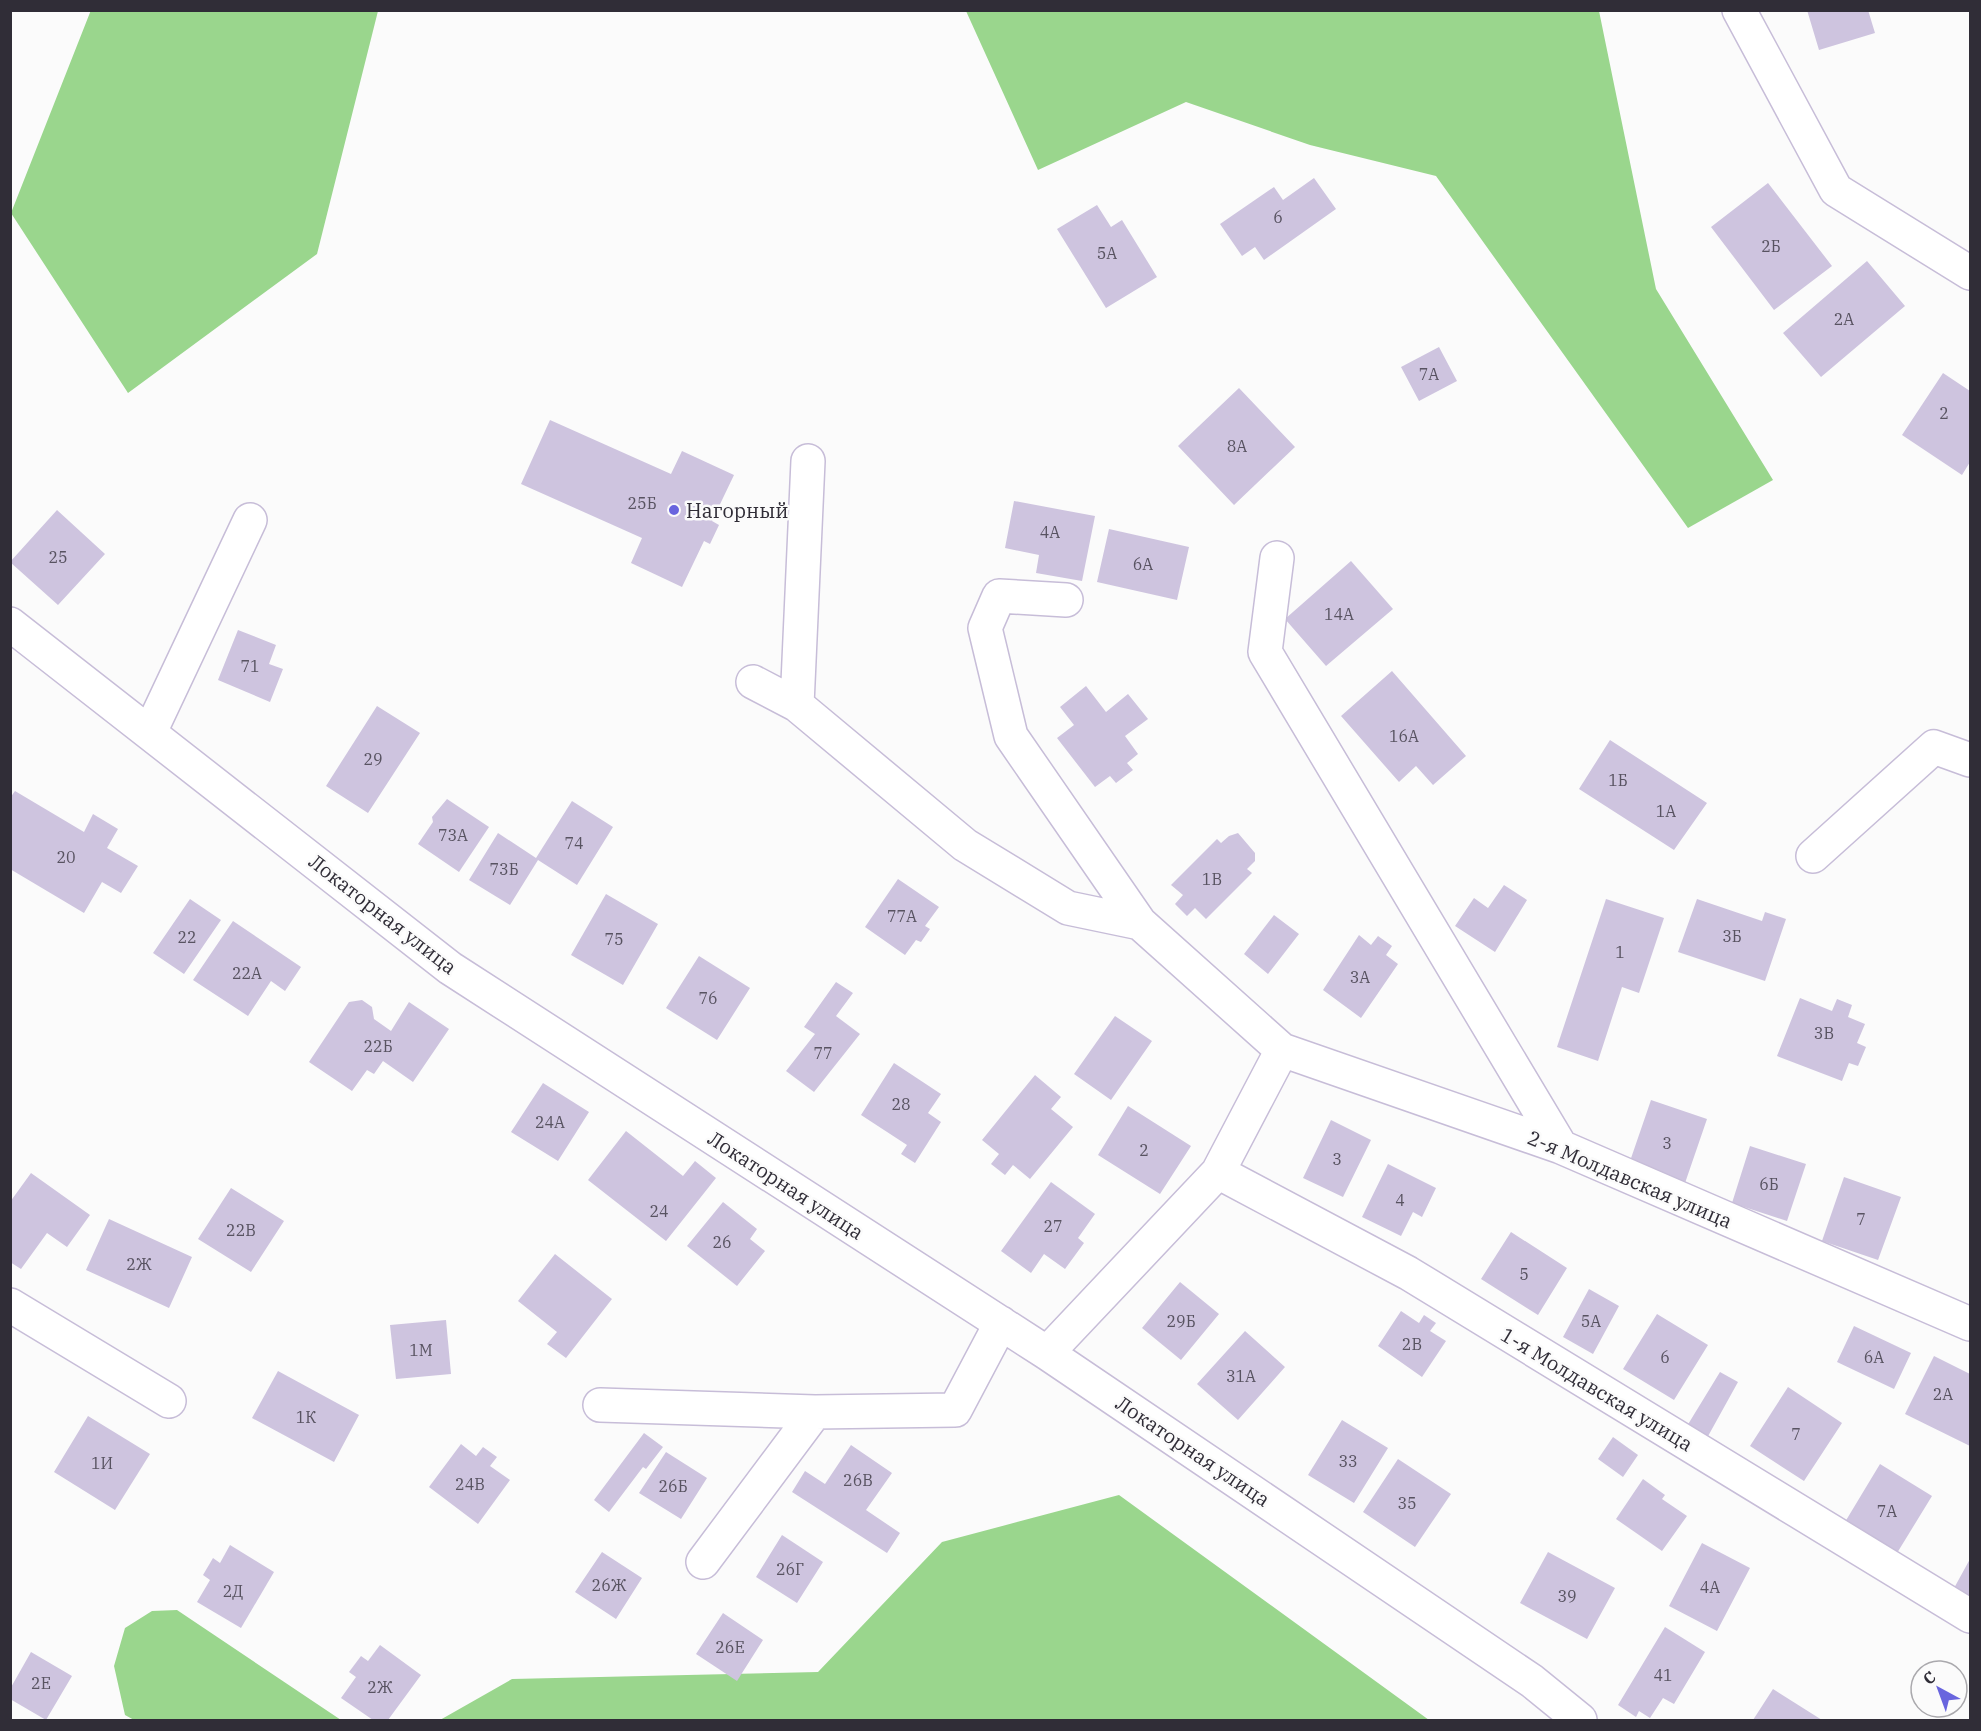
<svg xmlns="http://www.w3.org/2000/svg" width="1981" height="1731" viewBox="0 0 1981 1731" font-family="'IBM Plex Serif',serif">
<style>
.forest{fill:#9ad68d}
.building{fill:#cec4df}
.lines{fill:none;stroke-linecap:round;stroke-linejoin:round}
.minor-casing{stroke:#c7bdd8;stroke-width:36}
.minor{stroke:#fff;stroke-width:33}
.poi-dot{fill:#6965de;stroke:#fbfbfb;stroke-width:2}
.labels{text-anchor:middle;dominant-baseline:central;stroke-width:5;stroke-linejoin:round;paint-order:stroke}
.number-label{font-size:16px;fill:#585361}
.poi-label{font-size:20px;fill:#302d37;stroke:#fbfbfb;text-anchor:start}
.street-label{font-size:20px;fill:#302d37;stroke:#fbfbfb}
</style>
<rect width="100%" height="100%" fill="#fbfbfb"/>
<!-- forest -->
<path class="forest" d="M91 10 378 11 317 254 128 393 11 213Z
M966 11H1599L1656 289 1773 480 1688 528 1436 176 1310 145 1186 102 1038 170Z
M1119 1495 1429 1720H440L512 1679 818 1672 942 1542Z
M177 1610 341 1720H134L125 1715 114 1666 125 1628 152 1611Z"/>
<!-- building -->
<path class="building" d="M1807 10H1868L1875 33 1819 50Z
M1314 178 1336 209 1264 260 1255 247 1242 256 1220 224 1274 187 1283 200Z
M1768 183 1832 266 1774 310 1711 227Z
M1097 205 1111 227 1122 220 1157 277 1106 308 1057 229Z
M1867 261 1905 306 1821 377 1783 333Z
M1439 347 1457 381 1419 401 1401 367Z
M1943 373 1970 391V462L1962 475 1902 435Z
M1239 388 1295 447 1234 505 1178 446Z
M550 420 671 474 682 451 734 475 712 521 719 525 710 544 704 541 682 587 631 563 642 538 521 484Z
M1014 501 1095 516 1082 581 1036 573 1039 555 1005 548Z
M57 510 105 554 58 605 10 562Z
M1109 529 1189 547 1177 600 1097 582Z
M1351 561 1393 609 1326 666 1285 619Z
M238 630 276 645 269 664 283 669 270 702 218 680Z
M1392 671 1466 756 1433 785 1416 766 1399 782 1341 716Z
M1086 686 1106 712 1128 694 1148 719 1125 736 1138 754 1127 763 1133 770 1116 783 1110 776 1095 787 1057 738 1074 725 1060 707Z
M377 706 420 733 368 813 326 786Z
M1610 740 1707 803 1674 850 1579 789Z
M15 791 84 832 93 814 118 829 107 848 138 866 121 893 102 882 84 913 10 869V798Z
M447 799 489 827 459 872 418 844 433 822 432 817Z
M572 801 613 827 577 885 538 860 510 905 469 880 498 833 536 858Z
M1238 833 1255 853V861L1247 869 1252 873 1206 919 1195 908 1187 916 1175 904 1183 895 1171 885 1217 839 1221 843 1229 836Z
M898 879 939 907 925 926 930 929 921 942 916 940 905 955 865 927Z
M1504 885 1527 900 1495 952 1455 926 1474 898 1488 908Z
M606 894 658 924 623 985 571 955Z
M190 899 221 920 184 974 153 953Z
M1606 899 1664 918 1639 993 1622 987 1598 1061 1557 1047Z
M1697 899 1762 921 1765 912 1786 919 1765 981 1678 952Z
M1274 915 1299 934 1268 974 1244 954Z
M233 921 301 967 285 991 271 981 248 1016 193 980Z
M1359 935 1371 945 1378 936 1392 946 1386 955 1398 964 1361 1018 1323 990Z
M699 956 750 988 717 1040 666 1008Z
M836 982 853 993 836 1016 860 1034 814 1092 786 1071 815 1034 804 1027Z
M1800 998 1832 1011 1837 999 1852 1005 1848 1017 1865 1024 1857 1043 1866 1047 1858 1066 1849 1063 1842 1081 1777 1056Z
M362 1000 372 1007 374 1019 391 1031 409 1002 449 1029 413 1082 383 1061 374 1074 367 1070 352 1091 309 1062 349 1002Z
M1115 1016 1152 1041 1111 1100 1074 1074Z
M894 1063 941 1094 928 1113 941 1122 915 1163 901 1154 907 1145 861 1115Z
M1035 1075 1061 1097 1051 1109 1073 1127 1030 1179 1013 1165 1005 1175 991 1164 999 1154 982 1140Z
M543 1083 589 1112 558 1161 511 1132Z
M1651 1100 1707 1119 1684 1186 1628 1167Z
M1128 1106 1191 1146 1160 1194 1098 1155Z
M1331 1120 1371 1140 1343 1197 1303 1178Z
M626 1131 683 1176 695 1161 716 1178 666 1241 588 1180Z
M1750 1146 1806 1164 1787 1221 1732 1203Z
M1388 1164 1436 1188 1422 1217 1413 1212 1401 1236 1362 1217Z
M31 1173 90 1215 67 1247 47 1233 21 1269 10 1262V1202Z
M1844 1177 1901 1197 1878 1260 1822 1241Z
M1051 1182 1095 1214 1078 1238 1084 1243 1065 1269 1044 1254 1031 1273 1001 1251Z
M231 1188 284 1221 251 1272 198 1239Z
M723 1202 757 1229 750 1239 765 1251 737 1286 687 1246Z
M109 1219 192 1257 169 1308 86 1270Z
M1511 1232 1567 1268 1538 1315 1481 1279Z
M555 1254 612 1299 566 1358 547 1344 557 1332 518 1301Z
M1180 1282 1219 1314 1181 1360 1142 1328Z
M1589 1289 1619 1306 1593 1354 1563 1337Z
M1401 1311 1419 1323 1424 1315 1436 1323 1430 1331 1446 1341 1422 1377 1378 1346Z
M1657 1314 1708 1345 1674 1400 1623 1369Z
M446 1320 451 1374 396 1379 390 1325Z
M1854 1326 1911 1353 1894 1389 1837 1362Z
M1245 1331 1285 1367 1238 1420 1197 1384Z
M1934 1356 1970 1374V1446L1905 1414Z
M278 1371 359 1415 334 1462 252 1418Z
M1720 1372 1738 1382 1707 1438 1687 1426Z
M1788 1387 1842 1423 1804 1481 1750 1446Z
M88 1416 150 1454 115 1510 54 1472Z
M1342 1420 1388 1448 1354 1503 1308 1475Z
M644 1433 663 1447 646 1469 643 1467 609 1512 594 1500Z
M1613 1437 1638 1455 1623 1477 1598 1459Z
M461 1444 476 1456 483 1447 497 1457 490 1466 510 1480 478 1524 429 1487Z
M851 1445 892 1473 866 1510 900 1533 887 1553 792 1492 805 1471 825 1484Z
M666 1452 707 1478 681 1519 639 1493Z
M1398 1459 1451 1494 1415 1547 1363 1512Z
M1880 1464 1932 1496 1894 1558 1842 1527Z
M1643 1479 1665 1495 1662 1499 1687 1516 1662 1551 1616 1519Z
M782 1535 823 1562 797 1603 756 1577Z
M1702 1543 1750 1568 1717 1631 1669 1606Z
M230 1545 274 1572 241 1628 197 1602 210 1580 203 1575 213 1558 220 1563Z
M602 1552 642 1578 616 1619 575 1592Z
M1548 1552 1615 1588 1587 1639 1520 1603Z
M1970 1559V1600L1953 1590Z
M723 1613 763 1640 737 1681 696 1654Z
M1665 1627 1705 1652 1674 1704 1663 1698 1650 1718 1639 1711 1636 1717 1618 1705Z
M380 1645 421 1675 388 1720H373L341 1698 356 1677 349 1672 361 1656 368 1661Z
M31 1652 72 1676 46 1720 10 1699V1689Z
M1773 1689 1822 1720H1753Z"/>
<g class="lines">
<!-- minor casing -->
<g class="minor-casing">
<path id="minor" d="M1739 10 1836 190 1970 273
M1277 558 1265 652 1561 1147
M1066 600 999 596 985 628 1011 736 1140 923 1282 1050 1561 1147 1970 1324
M10 624 450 968 1047 1353 1532 1681 1580 1720
M753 682 797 705 965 845 1068 908 1140 923
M797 705 808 461
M150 732 250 520
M1813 856 1934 747 1970 760
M1218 1172 1408 1273 1970 1616
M10 1305 169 1401
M1047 1353 1218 1172 1282 1050
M600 1405 815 1412 955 1410 1001 1323
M703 1562 815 1412"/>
</g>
<!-- minor -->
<use href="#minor" class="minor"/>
</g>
<!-- markers -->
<circle class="poi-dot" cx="674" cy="510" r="6"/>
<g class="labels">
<!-- number labels -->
<g class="number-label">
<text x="1278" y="217">6</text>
<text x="1771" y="246">2Б</text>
<text x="1107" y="253">5А</text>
<text x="1844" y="319">2А</text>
<text x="1429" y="374">7А</text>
<text x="1944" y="413">2</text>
<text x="1237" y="446">8А</text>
<text x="642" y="503">25Б</text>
<text x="1050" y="532">4А</text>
<text x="58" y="557">25</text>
<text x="1143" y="564">6А</text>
<text x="1339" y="614">14А</text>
<text x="250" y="666">71</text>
<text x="1404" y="736">16А</text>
<text x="373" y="759">29</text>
<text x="1618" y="780">1Б</text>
<text x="1666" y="811">1А</text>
<text x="453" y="835">73А</text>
<text x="574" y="843">74</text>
<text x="66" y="857">20</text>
<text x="504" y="869">73Б</text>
<text x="1212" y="879">1В</text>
<text x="902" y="916">77А</text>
<text x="1732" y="936">3Б</text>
<text x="187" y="937">22</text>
<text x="614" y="939">75</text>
<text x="1620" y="952">1</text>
<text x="247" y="973">22А</text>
<text x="1360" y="977">3А</text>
<text x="708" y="998">76</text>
<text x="1824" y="1033">3В</text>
<text x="378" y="1046">22Б</text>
<text x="823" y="1053">77</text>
<text x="901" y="1104">28</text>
<text x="550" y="1122">24А</text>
<text x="1667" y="1143">3</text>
<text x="1144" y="1150">2</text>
<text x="1337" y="1159">3</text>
<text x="1769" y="1184">6Б</text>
<text x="1400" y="1200">4</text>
<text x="659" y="1211">24</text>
<text x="1861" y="1219">7</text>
<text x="1053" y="1226">27</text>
<text x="241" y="1230">22В</text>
<text x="722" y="1242">26</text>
<text x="139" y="1264">2Ж</text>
<text x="1524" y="1274">5</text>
<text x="1181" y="1321">29Б</text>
<text x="1591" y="1321">5А</text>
<text x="1412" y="1344">2В</text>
<text x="421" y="1350">1М</text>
<text x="1665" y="1357">6</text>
<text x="1874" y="1357">6А</text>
<text x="1241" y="1376">31А</text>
<text x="1943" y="1394">2А</text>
<text x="306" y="1417">1К</text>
<text x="1796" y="1434">7</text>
<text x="1348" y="1461">33</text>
<text x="102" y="1463">1И</text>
<text x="858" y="1480">26В</text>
<text x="470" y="1484">24В</text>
<text x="673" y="1486">26Б</text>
<text x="1407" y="1503">35</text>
<text x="1887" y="1511">7А</text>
<text x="790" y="1569">26Г</text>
<text x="609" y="1585">26Ж</text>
<text x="1710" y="1587">4А</text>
<text x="233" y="1591">2Д</text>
<text x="1567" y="1596">39</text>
<text x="730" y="1647">26Е</text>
<text x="1663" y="1675">41</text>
<text x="41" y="1683">2Е</text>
<text x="380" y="1687">2Ж</text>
</g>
<!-- poi labels -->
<g class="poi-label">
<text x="686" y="510">Нагорный</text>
</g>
<!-- street labels -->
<g class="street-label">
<text transform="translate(383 914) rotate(38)">Локаторная улица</text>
<text transform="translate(1630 1179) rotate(23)">2-я Молдавская улица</text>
<text transform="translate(786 1185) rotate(33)">Локаторная улица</text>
<text transform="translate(1597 1389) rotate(31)">1-я Молдавская улица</text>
<text transform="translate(1193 1451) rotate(34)">Локаторная улица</text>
</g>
</g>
<!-- border -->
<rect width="1981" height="1731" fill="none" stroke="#302d37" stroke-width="24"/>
<!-- north arrow -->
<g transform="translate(1939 1689) rotate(319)"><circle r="28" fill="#fbfbfb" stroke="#aaa9ad" stroke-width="1.5"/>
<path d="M0-4.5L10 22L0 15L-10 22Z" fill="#6965de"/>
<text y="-9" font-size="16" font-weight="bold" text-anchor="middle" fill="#302d37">С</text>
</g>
</svg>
